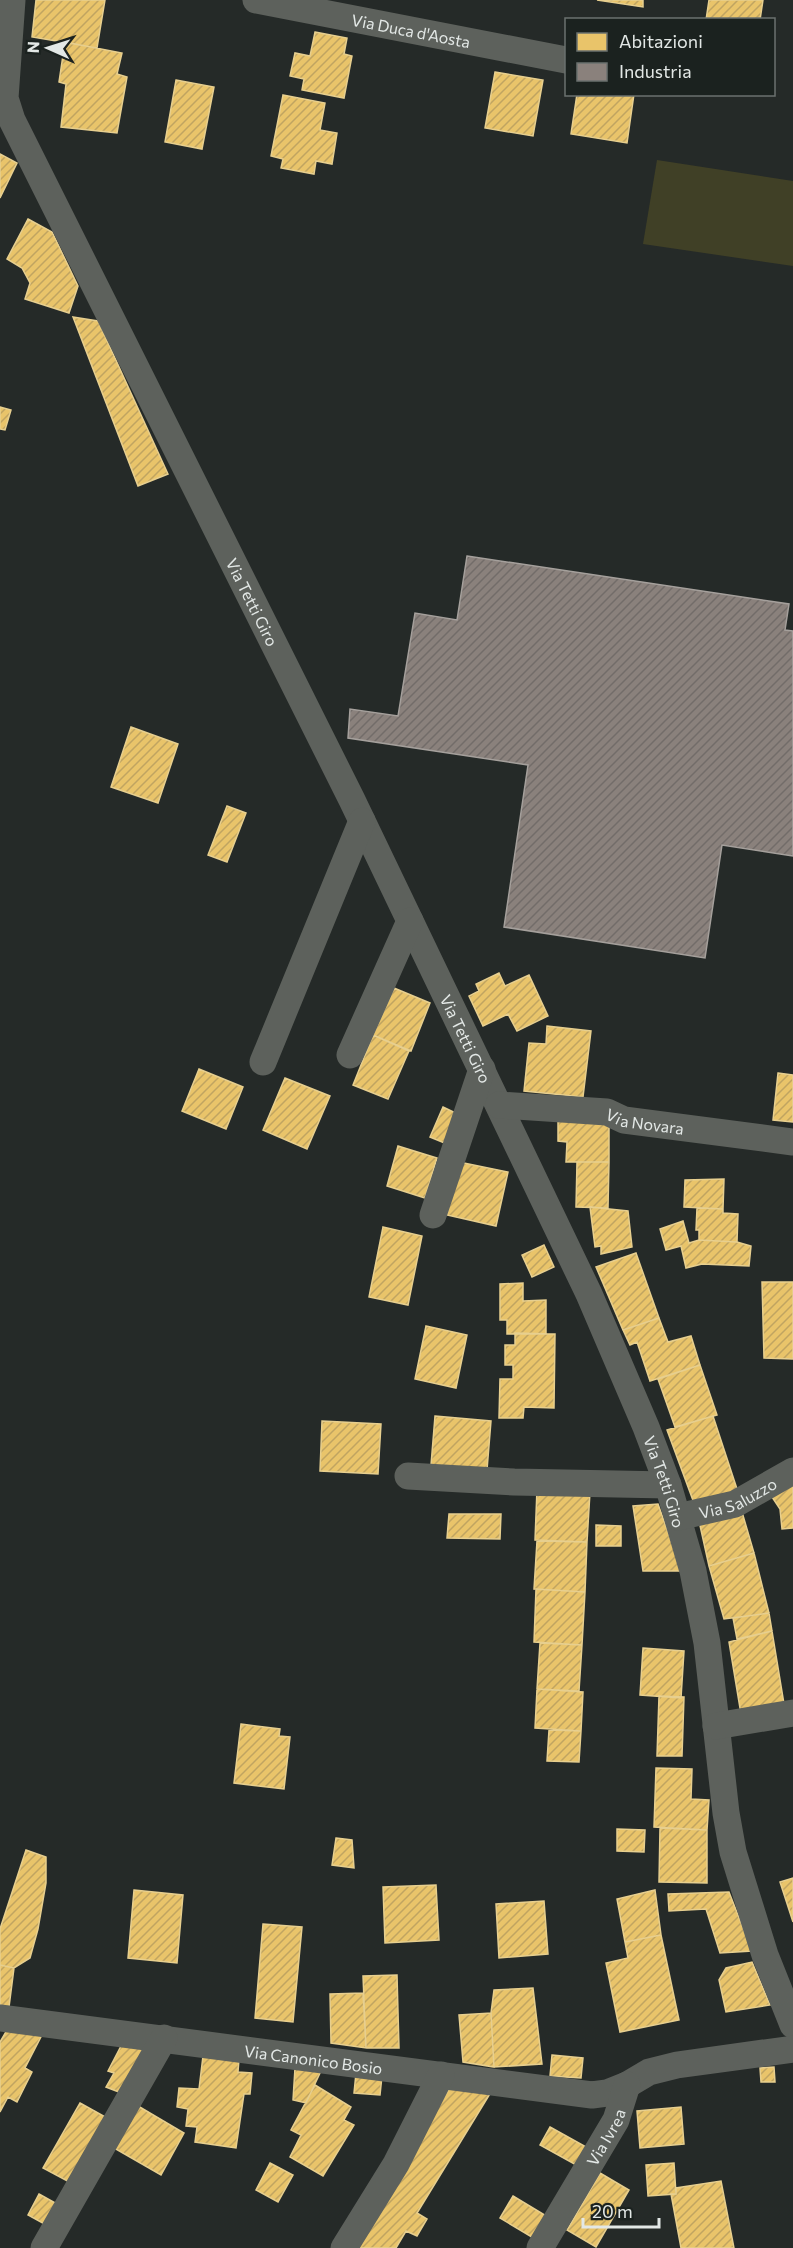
<svg xmlns="http://www.w3.org/2000/svg" width="793" height="2248" viewBox="0 0 793 2248" font-family="Commissioner,sans-serif">
<style>
.grass{fill:#404026}
.homes{fill:url(#homes-hatch);stroke:#e7cf8f;stroke-width:1.5}
.industry{fill:url(#industry-hatch);stroke:#a5a09c;stroke-width:1.5}
.lines{fill:none;stroke-linecap:round;stroke-linejoin:round}
.minor{stroke:#5d615c;stroke-width:27}
.labels{text-anchor:middle;dominant-baseline:central;stroke-width:6;stroke-linejoin:round;paint-order:stroke}
.street-label{font-size:16px;fill:#e3e8e6;stroke:#1b221f}
</style>
<defs>
<pattern id="homes-hatch" width="6" height="6" patternUnits="userSpaceOnUse" patternTransform="scale(1.5)"><rect width="6" height="6" fill="#e9c46a"/><path d="M-1 1l2-2M0 6l6-6M5 7l2-2" fill="none" stroke="#c0a461"/></pattern>
<pattern id="industry-hatch" width="6" height="6" patternUnits="userSpaceOnUse" patternTransform="scale(1.5)"><rect width="6" height="6" fill="#8a817c"/><path d="M-1 1l2-2M0 6l6-6M5 7l2-2" fill="none" stroke="#726c69"/></pattern>
</defs>
<rect width="100%" height="100%" fill="#252a28"/>
<!-- grass -->
<path class="grass" d="M657 160 793 181V266L643 244Z"/>
<!-- homes -->
<path class="homes" d="M36 0H105L97 48 32 37Z
M597 0H643V7Z
M709 0H763L760 20H706Z
M315 32 347 38 344 54 352 56 344 98 302 90 304 79 290 76 295 53 310 56Z
M65 42 122 53 117 74 127 77 117 133 61 127 66 84 59 82Z
M495 72 543 80 533 136 485 128Z
M176 80 214 87 202 149 165 142Z
M577 94H634L627 143 571 134Z
M283 95 325 103 320 130 337 133 332 164 316 161 314 174 281 168 283 159 271 156Z
M0 154 17 163 0 198Z
M28 219 52 232 78 286 69 313 25 299 30 283 22 268 7 259Z
M73 317 98 321 168 474 138 486Z
M0 407 11 410 5 430 0 429Z
M131 727 178 744 158 803 111 787Z
M227 806 246 813 227 862 208 855Z
M499 973 505 986 529 975 548 1016 517 1031 508 1014 483 1026 469 996 479 991 476 984Z
M394 988 430 1003 411 1051 373 1035Z
M547 1026 591 1031 583 1097 524 1091 529 1043 546 1044Z
M373 1035 409 1051 388 1099 353 1085Z
M199 1069 243 1087 226 1129 182 1111Z
M778 1073 793 1075V1122L773 1120Z
M285 1078 330 1096 307 1149 263 1130Z
M443 1107 460 1115 447 1144 430 1137Z
M609 1119V1162H566L567 1142 558 1141V1120Z
M398 1146 437 1158 425 1198 387 1186Z
M459 1162 508 1172 496 1226 447 1215Z
M577 1162H609L608 1208 576 1207Z
M724 1179 723 1209 684 1207 685 1180Z
M590 1207 628 1211 632 1247 601 1254V1246L595 1247Z
M697 1208 723 1209V1213L738 1214 737 1242 699 1240V1230H696Z
M683 1221 689 1243 699 1240 737 1242 751 1246 749 1266 702 1264 686 1268 681 1246 666 1250 660 1229Z
M383 1227 422 1236 408 1305 369 1297Z
M544 1245 554 1267 532 1277 522 1255Z
M636 1253 659 1318 623 1330 596 1267Z
M762 1282H793V1359L764 1358Z
M523 1283V1301L546 1300V1334H507V1320H500V1284Z
M659 1318 668 1342 691 1336 700 1365 650 1381 637 1342 630 1345 623 1330Z
M426 1326 467 1335 456 1388 415 1379Z
M515 1333 555 1334 554 1408 524 1407 523 1418H499L500 1379H513V1365H505V1345H515Z
M700 1365 717 1415 675 1427 658 1379Z
M435 1416 491 1421 487 1470 431 1465Z
M713 1416 738 1492 694 1503 667 1430Z
M322 1421 381 1424 378 1474 320 1471Z
M793 1479V1528L782 1529 780 1509 770 1494Z
M537 1489 590 1492 587 1542 535 1540Z
M658 1504 682 1571H643L633 1506Z
M742 1512 754 1553 709 1566 699 1521Z
M449 1514H501L500 1539 447 1538Z
M596 1525 621 1526V1546H596Z
M537 1541 587 1542 585 1592 534 1589Z
M754 1553 769 1613 724 1619 709 1566Z
M536 1589 585 1592 582 1645 534 1642Z
M769 1613 772 1631 737 1639 733 1618Z
M772 1631 784 1704 741 1714 729 1642Z
M540 1643 582 1645 579 1691 537 1689Z
M643 1648 684 1651 681 1698 640 1695Z
M537 1689 583 1692 581 1731 535 1728Z
M659 1696 684 1697 682 1756H657Z
M241 1724 280 1729 279 1736 290 1737 284 1789 234 1783Z
M549 1730 581 1731 579 1762 547 1761Z
M656 1768 692 1769 691 1799 709 1800 707 1830 654 1827Z
M660 1828 707 1830V1883L659 1882Z
M617 1829 645 1830 644 1852 617 1851Z
M336 1838 352 1840 354 1868 332 1865Z
M26 1850 46 1857V1883L38 1929 30 1958 14 1968 0 1965V1929Z
M793 1878V1922L780 1882Z
M436 1885 439 1940 385 1943 383 1887Z
M134 1890 183 1895 177 1963 128 1958Z
M655 1890 661 1935 625 1942 617 1899Z
M729 1892 752 1951 720 1953 706 1909 669 1911 668 1894Z
M544 1901 548 1954 499 1958 496 1904Z
M263 1924 302 1927 293 2022 255 2018Z
M661 1935 679 2020 620 2032 606 1963 628 1958 625 1942Z
M752 1962 770 2005 726 2012 719 1980 726 1968Z
M0 1965 14 1968 9 2007 0 2005Z
M397 1975 399 2048H366L363 1976Z
M533 1988 542 2064 494 2067 491 2013 494 1990Z
M363 1993 366 2048 331 2043 330 1994Z
M491 2013 494 2067 463 2062 459 2015Z
M7 2030 43 2033 25 2068 32 2072 17 2102 8 2097 0 2112V2042Z
M121 2046 147 2048 124 2094 106 2087 114 2073 108 2071Z
M552 2055 583 2058 581 2078 550 2076Z
M203 2056 239 2059 238 2072 252 2073 250 2094H244L236 2148 195 2142 197 2127 186 2126 188 2109 177 2107 179 2088 199 2089Z
M774 2067 775 2082H761L760 2068Z
M295 2068 321 2071 306 2103 293 2100Z
M356 2073 382 2076 380 2095 354 2093Z
M315 2085 351 2107 344 2120 354 2125 323 2176 290 2157 301 2135 291 2130Z
M450 2087 491 2092 417 2213 427 2219 417 2236 406 2231 396 2248H355Z
M80 2103 109 2119 73 2184 43 2168Z
M138 2106 184 2133 161 2175 114 2148Z
M681 2107 684 2144 640 2148 637 2111Z
M550 2127 588 2148 578 2166 540 2145Z
M270 2163 293 2175 278 2202 256 2190Z
M674 2163 676 2194 648 2196 646 2165Z
M600 2173 629 2190 596 2247 567 2230Z
M721 2181 734 2248H681L671 2194H676V2188Z
M39 2194 59 2205 48 2226 28 2215Z
M513 2196 548 2217 535 2239 500 2218Z"/>
<!-- industry -->
<path class="industry" d="M467 556 789 604 785 630 793 631V856L722 845 705 958 504 927 528 765 348 738 350 709 398 716 415 613 457 620Z"/>
<g class="lines">
<!-- minor -->
<g class="minor">
<path id="s1" d="M12 0 5 98 12 120 352 800 589 1294 646 1427 668 1485 693 1571 707 1643 726 1813 733 1852 765 1955 793 2025"/>
<path id="s2" d="M256 0 566 60"/>
<path d="M350 1055 410 921"/>
<path d="M263 1062 362 821"/>
<path id="s3" d="M499 1105 607 1112 624 1120 793 1142"/>
<path d="M433 1215 482 1069"/>
<path d="M408 1476 514 1482 668 1485"/>
<path id="s4" d="M678 1517 735 1504 793 1471"/>
<path d="M716 1726 793 1713"/>
<path id="s5" d="M0 2018 592 2095 607 2093 627 2085 649 2072 677 2065 793 2049"/>
<path d="M44 2248 164 2038"/>
<path d="M344 2248 396 2164 441 2075"/>
<path id="s6" d="M540 2248 616 2120 627 2085"/>
</g>
</g>
<g class="labels">
<!-- street labels -->
<g class="street-label">
<text stroke="none"><textPath href="#s2" startOffset="158">Via Duca d'Aosta</textPath></text>
<text stroke="none"><textPath href="#s1" startOffset="660">Via Tetti Giro</textPath></text>
<text stroke="none"><textPath href="#s1" startOffset="1146">Via Tetti Giro</textPath></text>
<text stroke="none"><textPath href="#s3" startOffset="148">Via Novara</textPath></text>
<text stroke="none"><textPath href="#s1" startOffset="1632">Via Tetti Giro</textPath></text>
<text stroke="none"><textPath href="#s4" startOffset="63">Via Saluzzo</textPath></text>
<text stroke="none"><textPath href="#s5" startOffset="316">Via Canonico Bosio</textPath></text>
<text stroke="none"><textPath href="#s6" startOffset="129">Via Ivrea</textPath></text>
</g>
</g>
<!-- legend -->
<rect x="565" y="18" width="210" height="78" fill="#1b221f" stroke="#6b716f" stroke-width="1.5"/>
<rect x="577" y="33" width="30" height="18" fill="#e9c46a" stroke="#6b716f" stroke-width="1.5"/>
<text x="619" y="48" font-size="18" fill="#e3e8e6">Abitazioni</text>
<rect x="577" y="63" width="30" height="18" fill="#8a817c" stroke="#6b716f" stroke-width="1.5"/>
<text x="619" y="78" font-size="18" fill="#e3e8e6">Industria</text>
<!-- north arrow -->
<g transform="translate(48 48) rotate(273)" stroke="#1b221f" stroke-width="4.5" paint-order="stroke">
<path d="M0-4.5L10 22L0 15L-10 22Z" fill="#e3e8e6"/>
<text y="-9" font-size="16" font-weight="bold" text-anchor="middle" fill="#e3e8e6">N</text>
</g>
<!-- scale -->
<path d="M583 2218v9h76v-9" fill="none" stroke="#e3e8e6" stroke-width="3"/>
<text x="592" y="2218" font-size="18" fill="#e3e8e6" stroke="#1b221f" stroke-width="4.5" paint-order="stroke">20 m</text>
</svg>
